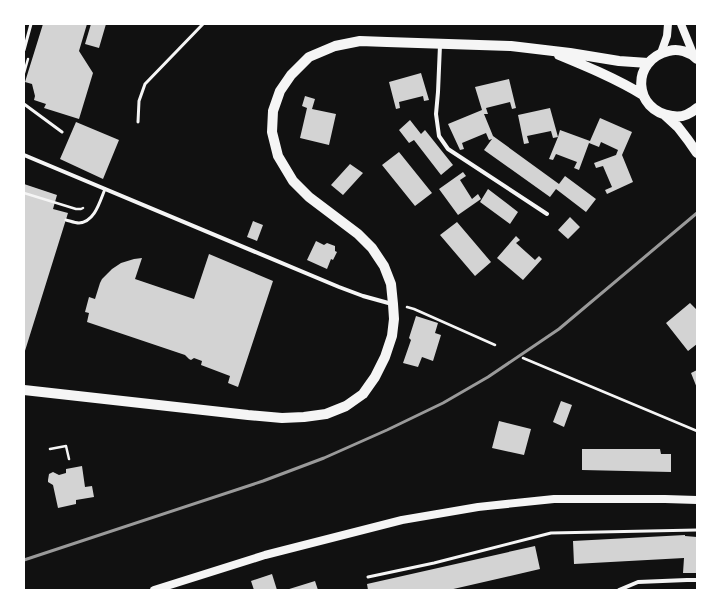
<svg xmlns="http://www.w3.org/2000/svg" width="721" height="614" viewBox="0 0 721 614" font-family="'Noto Sans',sans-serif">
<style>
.building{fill:#d3d3d3}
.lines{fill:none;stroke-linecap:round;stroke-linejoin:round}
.path{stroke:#f5f5f5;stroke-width:2.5}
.service{stroke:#f5f5f5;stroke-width:3}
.minor{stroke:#f5f5f5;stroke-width:4}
.secondary{stroke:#f5f5f5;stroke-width:8}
.primary{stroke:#f5f5f5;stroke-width:10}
.rail{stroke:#9a9a9a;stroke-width:3}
</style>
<rect width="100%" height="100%" fill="#111"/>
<!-- building -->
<path class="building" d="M43 24H87L79 51 93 73 79 119 44 108 46 104 34 100 35 96 32 84 25 82Z
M91 24H106L99 48 85 44Z
M421 73 429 100 424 101 423 96 399 102 400 108 396 109 389 82Z
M509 79 516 108 512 109 510 102 486 108 488 114H484L493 136 559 184 565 176 596 199 586 212 556 189 550 197 484 150 492 139 489 140 486 133 462 143 464 149 460 150 448 124 482 110 475 87Z
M305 96 315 99 312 109 336 114 329 145 300 138 307 108 302 106Z
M550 108 558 137 560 130 590 141 600 118 632 132 622 155 633 182 607 194 605 190 612 187 603 166 596 168 594 163 616 155 618 150 601 142 599 147 589 143 579 170 574 168 577 162 556 154 553 160 549 159 558 137 553 138 551 131 527 136 529 143 524 144 518 115Z
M410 120 421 134 425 130 453 165 441 175 414 140 409 143 399 130Z
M76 122 119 140 103 179 60 159Z
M399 152 432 193 415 206 382 165Z
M350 164 363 173 343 195 331 185Z
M463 172 466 176 460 180 472 199 478 194 481 199 458 215 439 189Z
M24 184 57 195 53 209 68 213 24 354Z
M488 189 518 212 510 224 480 202Z
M570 217 580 227 568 239 558 230Z
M253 221 263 225 257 241 247 237Z
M457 222 491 262 475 276 440 235Z
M516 236 520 240 516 243 526 252 535 260 539 256 542 259 523 280 497 258Z
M316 241 324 245 327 243 335 246V251L337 252 333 260 331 259 327 269 307 260Z
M209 254 273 281 238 387 228 383 230 376 201 365 202 361 194 358 191 360 189 359 185 355 87 322 89 313 85 312 89 297 95 299 100 283 102 279 112 269 121 263 134 259 142 258 135 279 194 299Z
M690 303 697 310V344L688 351 666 323Z
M416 316 438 323 435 333 441 335 433 361 422 357 418 367 403 363 411 340 409 338Z
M697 370V388L691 373Z
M561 401 572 405 564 427 553 422Z
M499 421 531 429 524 455 492 448Z
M582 449H660L661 454H671V472L582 470Z
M82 466 85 487 92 486 94 497 76 500V504L58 508 53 485 48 482V480L49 474 53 472 59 475 66 473V469Z
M685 535V536L697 537V573H683L684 558 574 564 573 541Z
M535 546 540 569 449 590H368L367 584Z
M272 574 277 590H254L251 581Z
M315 581 318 590H286Z"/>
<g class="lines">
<!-- path -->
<path class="path" d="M24 73 28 59
M24 193 76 209H81L83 208
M407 307 414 309 495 345
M523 358 697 431
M50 449 66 446 69 459"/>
<!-- service -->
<path class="service" d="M24 50 31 24
M24 104 62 132
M138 122 139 101 145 84 203 24
M66 220C70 221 75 223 79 223 95 222 100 201 105 189
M368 577 434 563 551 533 697 530"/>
<!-- minor -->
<path class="minor" d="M440 45 438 92 436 114 439 136 448 149 547 214
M24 155 339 287 363 296 392 304
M619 590 638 582 687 580H697"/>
<!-- secondary -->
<path class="secondary" d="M681 24 694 56
M661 53 667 36 668 24
M154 590 265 555 402 520 478 507 554 499H665L697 500"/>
<!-- primary -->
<path class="primary" d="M559 55C588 67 617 79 643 95
M697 59C690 52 678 48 669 51 630 60 633 111 672 116 681 118 690 114 697 108
M665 115 678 127 688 140 697 153
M24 390 248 415 282 418 304 417 326 414 346 406 363 394 375 377 385 357 392 336 394 319 393 304 391 284 384 266 372 248 358 234 309 197 293 181 278 156 272 132 273 111 280 91 291 75 309 57 335 46 360 41 387 42 511 46 570 53 619 61 648 63"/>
<!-- rail -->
<path class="rail" d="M24 560 263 481 324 458 387 430 443 403 488 377 559 329 697 213"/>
</g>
<!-- border -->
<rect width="721" height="614" fill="none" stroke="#ffffff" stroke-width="50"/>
</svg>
